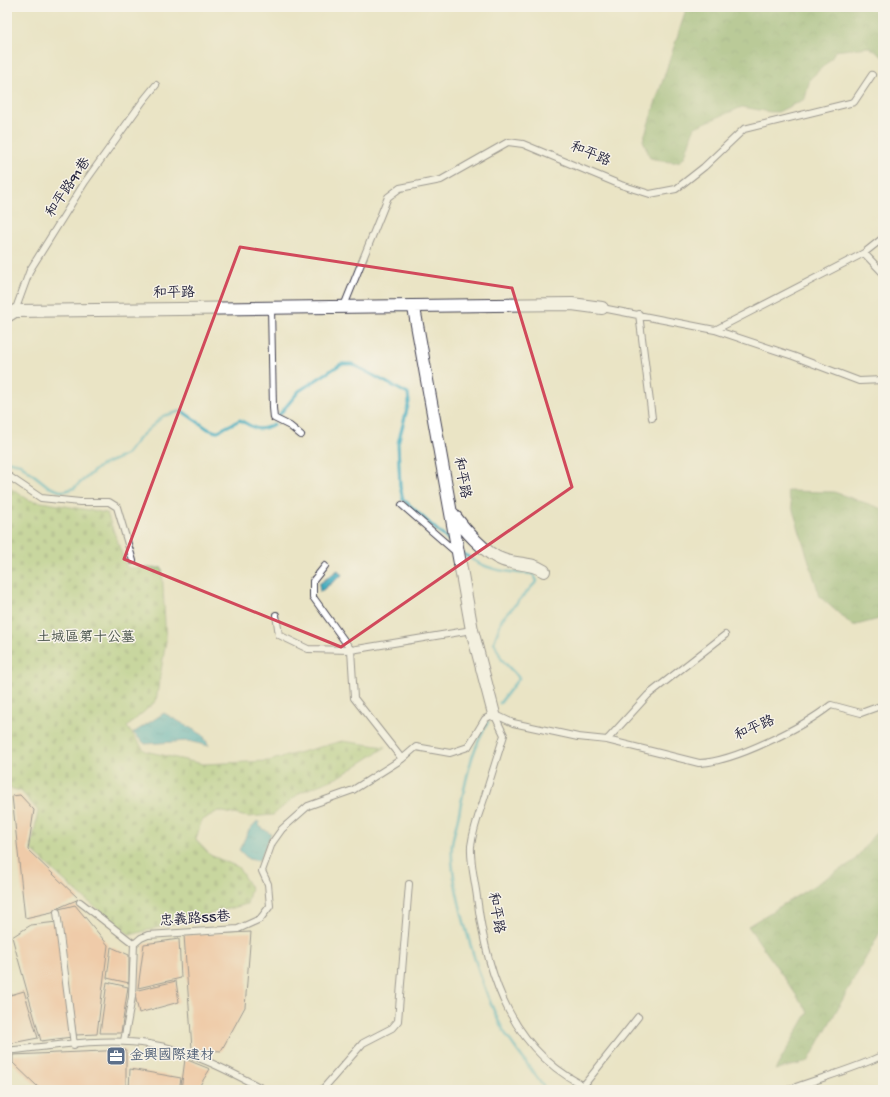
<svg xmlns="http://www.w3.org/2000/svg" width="890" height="1097" viewBox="0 0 890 1097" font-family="'Gochi Hand','LXGW WenKai TC',sans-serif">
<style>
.forest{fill:url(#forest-crowns);stroke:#51664f}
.cemetery{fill:url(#cemetery-stones);stroke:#617456}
.water{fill:url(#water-ripples);stroke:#30667c}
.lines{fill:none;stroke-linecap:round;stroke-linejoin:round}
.stream{stroke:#3fabbe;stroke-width:3}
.building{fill:#f6ae87}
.service-casing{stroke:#403f50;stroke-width:8}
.minor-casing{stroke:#403f50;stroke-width:14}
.service{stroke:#fff;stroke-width:6}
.minor{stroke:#fff;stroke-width:12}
.marked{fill:none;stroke:#d1495b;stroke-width:3;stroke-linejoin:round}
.labels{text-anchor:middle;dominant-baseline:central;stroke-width:3;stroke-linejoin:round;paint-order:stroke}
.street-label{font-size:14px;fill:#22223b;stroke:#f7f3e8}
.park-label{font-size:14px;fill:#48534b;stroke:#f7f3e8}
.service-label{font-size:14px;fill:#4e5e75;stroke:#f7f3e8;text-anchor:start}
</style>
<defs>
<pattern id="forest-crowns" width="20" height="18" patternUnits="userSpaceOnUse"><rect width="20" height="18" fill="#80ab63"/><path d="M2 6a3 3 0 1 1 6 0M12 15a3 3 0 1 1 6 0" fill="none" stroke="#688b53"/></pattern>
<pattern id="cemetery-stones" width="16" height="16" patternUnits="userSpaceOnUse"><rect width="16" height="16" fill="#a0c671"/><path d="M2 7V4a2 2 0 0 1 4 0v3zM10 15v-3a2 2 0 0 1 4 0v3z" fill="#82a05e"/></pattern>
<pattern id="water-ripples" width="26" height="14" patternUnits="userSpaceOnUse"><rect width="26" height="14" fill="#3fabbe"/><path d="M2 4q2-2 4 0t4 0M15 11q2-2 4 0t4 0" fill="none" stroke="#348b9c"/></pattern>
</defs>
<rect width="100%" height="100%" fill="#f7f3e8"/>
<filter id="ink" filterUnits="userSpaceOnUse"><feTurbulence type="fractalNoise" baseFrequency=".025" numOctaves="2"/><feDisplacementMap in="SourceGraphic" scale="8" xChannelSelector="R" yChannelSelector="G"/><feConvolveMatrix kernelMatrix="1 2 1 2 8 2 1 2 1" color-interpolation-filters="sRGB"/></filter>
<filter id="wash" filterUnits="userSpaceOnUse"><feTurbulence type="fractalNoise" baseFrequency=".012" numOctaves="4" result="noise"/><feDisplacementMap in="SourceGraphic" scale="16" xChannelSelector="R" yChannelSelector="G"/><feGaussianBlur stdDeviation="0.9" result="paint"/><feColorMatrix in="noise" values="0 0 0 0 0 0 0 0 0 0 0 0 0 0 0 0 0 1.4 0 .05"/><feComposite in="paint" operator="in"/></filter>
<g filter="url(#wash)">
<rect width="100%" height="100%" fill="#eae4c5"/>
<!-- forest -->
<path class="forest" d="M687 7H883V57L869 47 835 51 831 59 810 79 805 99 778 112H770L742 107 695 127C681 158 693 169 650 158L643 140Z
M787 491 834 492 883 509V618L853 626 820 597Z
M883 823V927L808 1062 775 1070 808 1012 748 926 854 861Z"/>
<!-- cemetery -->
<path class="cemetery" d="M7 486 29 500 107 513 127 568H162L166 641 156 701 127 727 145 751 203 764 268 761 342 741 386 747 339 777 301 792 273 815 248 817 218 811 201 821 196 840 210 855 238 867 251 888 247 904 130 935 79 894 31 850 38 811 21 791 8 788 7 781Z"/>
<!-- water -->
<path class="water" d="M338 570 342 575 320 592 319 584Z
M164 713 203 735 209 746 188 741 145 744 133 733Z
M257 821 260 823 258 825 271 834 259 861 248 859 239 850 249 830Z"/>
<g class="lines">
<!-- stream -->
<path class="stream" d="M279 415 299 391 341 364H352L408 394 409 402 398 443 400 487 403 499 448 540
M7 461 20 464 49 487 60 491H65L74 488 100 466 126 455 140 437 163 416 182 411 208 429 216 432 240 420C254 428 258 433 274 424
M464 554C486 571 506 572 533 574L537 581 502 619 494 642 502 660 519 678 500 703
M488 722C471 751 467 776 460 808 458 820 454 832 452 844 448 883 484 999 505 1033 518 1053 533 1071 546 1090"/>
</g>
<g id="blocks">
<!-- building -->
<path class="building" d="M20 795 34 810 28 850 79 899 58 908 52 912 25 918 12 796Z
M75 905 108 945 97 1034 76 1035 59 909Z
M57 922 72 1037 41 1041 12 937 31 925Z
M251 932 245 1007 221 1051 192 1049 184 935Z
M179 939 181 978 138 988 144 944Z
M111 947 129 955V983L107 978Z
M176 981 179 1002 139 1013 134 991Z
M107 982 128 987 121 1033H100Z
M24 991 38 1038 7 1044V996Z
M126 1050V1090H38V1087L13 1063V1055Z
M185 1059 210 1069 197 1090H181Z
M130 1069 181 1078 179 1090H129Z"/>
</g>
</g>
<g filter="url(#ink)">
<use href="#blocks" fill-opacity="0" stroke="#403f50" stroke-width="1"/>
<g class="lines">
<!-- service casing -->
<g class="service-casing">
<path id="service" d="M864 253 883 273
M344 306 388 197 400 188 441 180 508 142 523 144 621 185 650 194 676 189 704 167 744 129 854 102 872 75
M271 307 273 408 274 418 290 426 301 435
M602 308 715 330 864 253 883 238
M15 311 30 270 85 182 143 101 156 85
M639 314 652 418
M715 330 793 356 859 381 883 380
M7 475 41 498 80 502H109L117 507 133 561
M402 505 457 553
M325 566 313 581V597L351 650 472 630
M276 615 279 635 308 649 351 650 354 698 402 759 416 747 450 753 468 747 485 719 494 714
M494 714 504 735C497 757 490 780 483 802 478 816 473 831 471 846 470 862 475 881 477 897 487 978 513 1055 593 1090
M494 714 513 723 578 737 607 740 699 763C734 762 803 727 831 705L861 713 883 705
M607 740 648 695 725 635
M80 902 134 944
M57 912 74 1045
M124 1041 132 997 134 944 141 938 148 935 238 929 260 919 270 906 268 884 262 871 272 843 282 829 308 806 353 790 402 759
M7 1051C50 1046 107 1037 149 1044 190 1050 229 1071 265 1090
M322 1090 363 1043 392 1028 398 1021 409 884
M580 1090 638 1017
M788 1090C819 1078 853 1070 883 1055"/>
</g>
<!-- minor casing -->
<g class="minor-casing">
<path id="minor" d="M414 308 472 630 494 714
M7 316 15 311 572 304 602 308
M453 514C464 529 485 554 503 560 517 565 531 562 544 571"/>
</g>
<!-- service -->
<use href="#service" class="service"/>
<!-- minor -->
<use href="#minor" class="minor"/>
</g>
</g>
<!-- marked area -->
<path d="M0 0H890V1097H0ZM240 247 512 288 572 487 341 647 124 559Z" fill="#eae4c5" fill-opacity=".55" fill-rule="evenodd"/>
<path class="marked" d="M240 247 512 288 572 487 341 647 124 559Z"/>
<!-- icons -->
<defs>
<g id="office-square" transform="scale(1)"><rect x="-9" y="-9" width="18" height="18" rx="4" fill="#5c6f8a" stroke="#f7f3e8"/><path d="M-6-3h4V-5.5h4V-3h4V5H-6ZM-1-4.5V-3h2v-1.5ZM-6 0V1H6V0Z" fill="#fff"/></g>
</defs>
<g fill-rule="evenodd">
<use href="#office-square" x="116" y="1056"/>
</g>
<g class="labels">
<!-- street labels -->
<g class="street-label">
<text transform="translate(590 155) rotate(23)">和平路</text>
<text transform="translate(69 188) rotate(-56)">和平路91巷</text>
<text transform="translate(174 294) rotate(-1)">和平路</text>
<text transform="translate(461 478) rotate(80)">和平路</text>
<text transform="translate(755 729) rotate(-24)">和平路</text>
<text transform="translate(495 913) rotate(81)">和平路</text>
<text transform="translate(195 920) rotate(-4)">忠義路55巷</text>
</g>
<!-- park labels -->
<g class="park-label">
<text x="86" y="638">土城區第十公墓</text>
</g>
<!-- service labels -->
<g class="service-label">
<text x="130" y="1056">金興國際建材</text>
</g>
</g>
<!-- margin -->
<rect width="890" height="1097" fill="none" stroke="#f7f3e8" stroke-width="24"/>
</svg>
